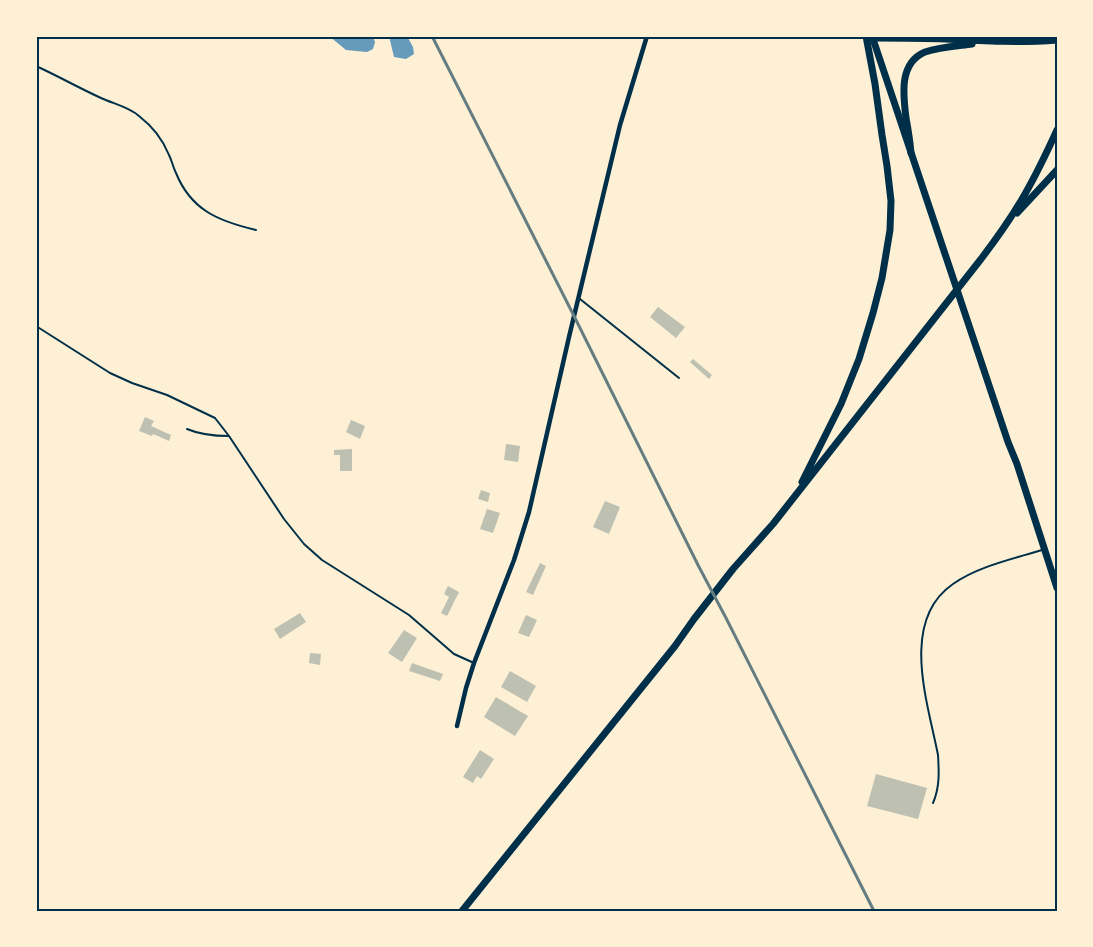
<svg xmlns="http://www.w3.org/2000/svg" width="1093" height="947" viewBox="0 0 1093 947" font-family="Karla,sans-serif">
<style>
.water{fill:#669bbc}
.building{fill:#bec0b2}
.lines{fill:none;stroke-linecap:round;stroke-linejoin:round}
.path{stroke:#003049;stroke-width:2}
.service{stroke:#003049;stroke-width:2}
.minor{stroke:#003049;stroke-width:4.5}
.primary{stroke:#003049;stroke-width:7}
.trunk{stroke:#003049;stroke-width:7}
.rail{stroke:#657d81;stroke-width:3}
.neatline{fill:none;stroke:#003049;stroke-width:2}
</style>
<rect width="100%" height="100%" fill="#fdf0d5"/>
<!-- water -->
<path class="water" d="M329 36H373L375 42 373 49 367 52 346 50Z
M389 36H407L413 47 414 54 406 59 394 57Z"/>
<!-- building -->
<path class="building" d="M658 307 685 327 676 338 650 317Z
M693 359 712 375 709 379 690 362Z
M145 417 154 421 151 426 171 435 169 441 153 434 152 436 139 431Z
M351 420 365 426 360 439 346 432Z
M506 444 520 446 518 462 504 460Z
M352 449V471H340V455H334V450Z
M481 490 490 493 488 502 478 499Z
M605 501 620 507 609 534 593 527Z
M487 509 500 513 493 533 480 529Z
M540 563 546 566 533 595 526 592Z
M448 586 459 592 447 616 441 613 449 597 444 594Z
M300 613 306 622 280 639 274 629Z
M526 615 537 620 529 637 518 633Z
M404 630 417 638 402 662 388 653Z
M310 653 321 654 320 665 309 663Z
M412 663 443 674 440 681 409 671Z
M510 671 536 686 527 702 501 687Z
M496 697 528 716 515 736 484 717Z
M480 750 494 759 481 779 477 776 473 783 463 777Z
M876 774 927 788 918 819 867 806Z"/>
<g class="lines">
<!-- path -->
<path class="path" d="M36 66C58 76 79 88 101 98 114 104 129 107 139 116 152 126 163 140 169 155 172 161 173 167 176 173 191 210 218 221 256 230"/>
<!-- service -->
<path class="service" d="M580 299 679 378
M36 326 110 373 132 383 167 395 215 418 229 436
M187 429C201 435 214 436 229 436L284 519 304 544 322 560 409 615 454 654 474 663
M933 803C940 787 939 771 938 755 928 703 899 621 953 584 979 566 1013 559 1042 550"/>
<!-- minor -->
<path class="minor" d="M457 726 466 688 474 663 514 560 529 512 569 337 620 125 647 36"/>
<!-- primary -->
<path class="primary" d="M872 36 1008 442 1017 464 1057 588"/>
<!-- trunk -->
<path class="trunk" d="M873 38C897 38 922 38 946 39 983 41 1020 43 1057 40
M911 153C910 141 908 129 906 118 903 94 899 63 925 52 940 47 957 46 972 44
M1017 213 1057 170
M802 482 841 404 859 359 873 313 882 278 890 230 891 201 887 166 882 135 875 84 866 36
M462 911 675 646 694 619 733 569 773 524 981 259C997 238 1012 217 1025 194 1037 173 1047 152 1057 130"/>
<!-- rail -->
<path class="rail" d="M432 36 574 316 698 565 726 618 874 911"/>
</g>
<!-- border -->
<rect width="1093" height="947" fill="none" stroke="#fdf0d5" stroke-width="75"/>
<rect x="38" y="38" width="1018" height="872" class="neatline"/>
</svg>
